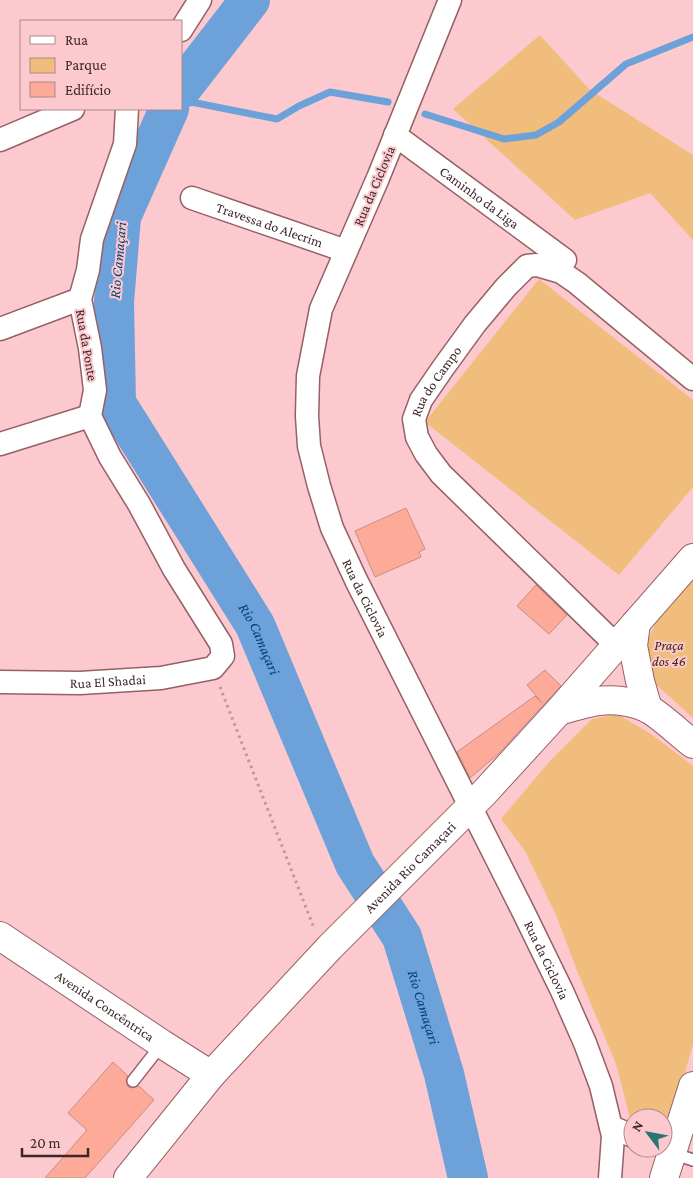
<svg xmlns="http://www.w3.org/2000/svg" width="693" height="1178" viewBox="0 0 693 1178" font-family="'Crimson Pro',serif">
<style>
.green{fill:#f0bd7c}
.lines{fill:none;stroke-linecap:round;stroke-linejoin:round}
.stream{stroke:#6da1da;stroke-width:7}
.river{stroke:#6da1da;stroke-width:40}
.building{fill:#fdaa99;stroke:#c68e82}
.lane-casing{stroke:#966066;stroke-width:14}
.street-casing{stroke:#966066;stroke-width:25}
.secondary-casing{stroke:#966066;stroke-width:30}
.path{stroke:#bf969a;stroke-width:3;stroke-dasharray:2.5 4;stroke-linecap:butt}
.lane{stroke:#fff;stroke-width:11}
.street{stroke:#fff;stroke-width:22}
.secondary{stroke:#fff;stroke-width:28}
.labels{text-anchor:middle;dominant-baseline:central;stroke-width:4;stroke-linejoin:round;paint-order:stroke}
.street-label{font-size:14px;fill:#3d2629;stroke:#fbc9ce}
.park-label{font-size:14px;font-style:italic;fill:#3d280a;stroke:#fbc9ce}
.water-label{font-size:15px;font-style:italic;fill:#064075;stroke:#fbc9ce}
</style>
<rect width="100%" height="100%" fill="#fbc9ce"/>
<!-- green -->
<path class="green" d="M540 35 590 90 693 155V240L650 193 575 220 453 109Z
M539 279 693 400V487L619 575 425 422Z
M693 581V718L649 678 644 650 657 619Z
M617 714 651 734 693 766V1044L667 1137 663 1135V1118H633V1120L630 1118 616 1064 576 968 556 915 525 851 501 819 550 761 592 719Z"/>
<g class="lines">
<!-- stream -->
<path class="stream" d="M181 100 277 119 299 106 330 92 388 102
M425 114 504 139 536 135 559 122 626 64 693 37"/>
<!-- river -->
<g class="river">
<path d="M181 89 250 0"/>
<path id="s1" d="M169 109 121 217 114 302 116 403 255 625 355 864 402 937 444 1074 468 1178"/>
</g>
</g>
<!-- building -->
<path class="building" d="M406 508 425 549 419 552 421 557 375 577 355 531Z
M536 585 567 615 549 634 517 606Z
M545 670 561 686 498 754 470 778 457 752 535 696 542 703 527 685Z
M113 1062 128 1076 126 1080 128 1087 132 1088 139 1086 154 1100 85 1178H45L87 1130 68 1113Z"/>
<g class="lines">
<!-- lane casing -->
<g class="lane-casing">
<path id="lane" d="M133 1081 162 1044
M672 1153 693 1160"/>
</g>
<!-- street casing -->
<g class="street-casing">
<g id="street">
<path id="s2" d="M450 0 378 178 321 309 308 376 307 416 309 446 319 486 332 528 356 580 523 911 562 991 585 1043 601 1086 613 1136 610 1178"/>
<path d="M181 30 200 0"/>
<path id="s3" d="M395 135 565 260"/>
<path d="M0 140 73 109"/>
<path id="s4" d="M192 198 346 251"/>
<path d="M0 329 80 299"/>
<path d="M0 444 90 416"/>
<path id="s5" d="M616 645 441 474 426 454 417 437 414 419 421 400 443 368 475 324 506 287 527 266 537 265 561 272 577 283 693 379"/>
<path id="s6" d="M0 682 80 683 161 678 213 668 223 656 221 644 174 569 139 504 110 457 90 416 95 390 90 348 80 299 88 270 92 239 125 144 127 109"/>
<path d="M611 1127 633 1136"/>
</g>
</g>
<!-- secondary casing -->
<g class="secondary-casing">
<g id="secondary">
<path d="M636 623 633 646 640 681 648 709"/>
<path d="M559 711C591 701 615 694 647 708 659 714 681 735 693 744"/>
<path id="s7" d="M0 936 162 1044 211 1075"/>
<path id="s8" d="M128 1178 211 1075 330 947 484 793 559 711 693 558"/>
<path d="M664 1178 693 1086"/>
</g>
</g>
<!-- path -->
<path class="path" d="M220 687 314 928"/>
<!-- lane -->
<use href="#lane" class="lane"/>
<!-- street -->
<use href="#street" class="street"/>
<!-- secondary -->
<use href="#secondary" class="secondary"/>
</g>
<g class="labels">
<!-- street labels -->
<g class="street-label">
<text transform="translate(374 186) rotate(-67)">Rua da Ciclovia</text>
<text stroke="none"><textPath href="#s3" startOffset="105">Caminho da Liga</textPath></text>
<text stroke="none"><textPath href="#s4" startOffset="82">Travessa do Alecrim</textPath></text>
<text transform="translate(87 345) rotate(80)">Rua da Ponte</text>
<text stroke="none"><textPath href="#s5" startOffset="351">Rua do Campo</textPath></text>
<text stroke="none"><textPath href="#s2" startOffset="636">Rua da Ciclovia</textPath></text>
<text stroke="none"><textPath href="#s6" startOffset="108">Rua El Shadai</textPath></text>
<text stroke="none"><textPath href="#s8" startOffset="420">Avenida Rio Camaçari</textPath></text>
<text stroke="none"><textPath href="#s2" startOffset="1041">Rua da Ciclovia</textPath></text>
<text stroke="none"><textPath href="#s7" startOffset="126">Avenida Concêntrica</textPath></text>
</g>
<!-- park labels -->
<g class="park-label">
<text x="669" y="645">Praça<tspan x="669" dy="16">dos 46</tspan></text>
</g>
<!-- water labels -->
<g class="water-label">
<text transform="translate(118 260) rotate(-85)">Rio Camaçari</text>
<text stroke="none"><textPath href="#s1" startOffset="581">Rio Camaçari</textPath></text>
<text stroke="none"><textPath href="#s1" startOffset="986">Rio Camaçari</textPath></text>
</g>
</g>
<!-- legend -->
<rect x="20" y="20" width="162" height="90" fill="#fbc9ce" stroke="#af888c"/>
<rect x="30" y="36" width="25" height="8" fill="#ffffff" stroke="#af888c"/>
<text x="65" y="45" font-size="15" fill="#3d2629">Rua</text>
<rect x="30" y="58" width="25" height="15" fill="#f0bd7c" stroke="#af888c"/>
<text x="65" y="70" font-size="15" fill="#3d2629">Parque</text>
<rect x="30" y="82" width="25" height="15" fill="#fdaa99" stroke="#af888c"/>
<text x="65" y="95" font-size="15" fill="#3d2629">Edifício</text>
<!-- north arrow -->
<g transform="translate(648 1133) rotate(302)"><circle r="24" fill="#fbc9ce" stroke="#af888c"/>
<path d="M0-4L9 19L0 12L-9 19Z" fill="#2b7572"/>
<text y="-8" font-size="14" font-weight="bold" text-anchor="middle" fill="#3d2629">N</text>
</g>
<!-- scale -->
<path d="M22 1148v8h66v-8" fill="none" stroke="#3d2629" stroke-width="2.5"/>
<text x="30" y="1148" font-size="15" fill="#3d2629" stroke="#fbc9ce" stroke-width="4" paint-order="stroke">20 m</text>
</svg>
